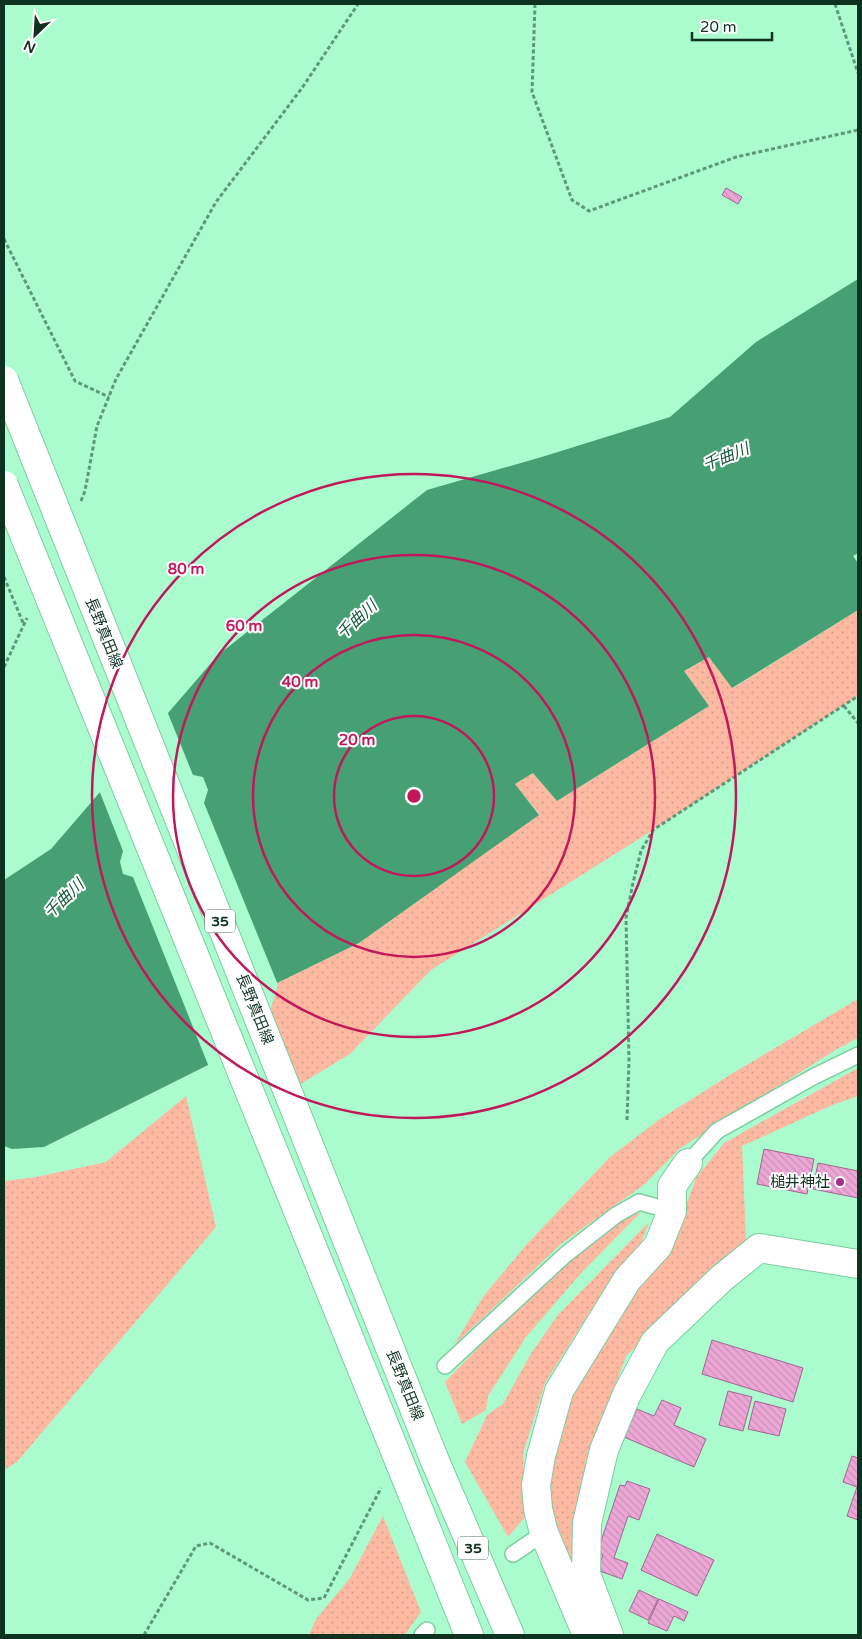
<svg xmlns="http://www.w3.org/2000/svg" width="862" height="1639" viewBox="0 0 862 1639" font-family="'Varela Round','Noto Sans JP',sans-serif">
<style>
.grass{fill:url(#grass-dots)}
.water{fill:#47a074}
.pier{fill:#aafccf}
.building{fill:url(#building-back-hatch);stroke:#a46390}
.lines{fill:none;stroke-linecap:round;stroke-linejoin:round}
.service-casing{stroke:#7ccda1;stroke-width:18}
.minor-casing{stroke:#7ccda1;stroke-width:30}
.primary-casing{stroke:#7ccda1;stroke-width:30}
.path{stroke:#5d9879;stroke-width:3;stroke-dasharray:4 2.5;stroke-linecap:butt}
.service{stroke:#fff;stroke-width:15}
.minor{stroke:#fff;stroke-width:28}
.primary{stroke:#fff;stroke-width:28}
.primary-bridge-casing{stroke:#7ccda1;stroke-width:30;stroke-linecap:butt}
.primary-bridge{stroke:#fff;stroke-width:28}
.ring{fill:none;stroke:#c2185b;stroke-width:2.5}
.poi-dot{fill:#a42f88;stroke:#fff;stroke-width:2}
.labels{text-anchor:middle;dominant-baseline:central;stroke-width:4;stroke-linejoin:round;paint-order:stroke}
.shield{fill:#fff;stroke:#566f63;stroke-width:1}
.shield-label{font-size:14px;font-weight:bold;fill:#0e3120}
.street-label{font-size:15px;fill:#0e3120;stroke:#fff}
.poi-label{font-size:15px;fill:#0e3120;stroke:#fff;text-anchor:end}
.water-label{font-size:16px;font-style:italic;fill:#145839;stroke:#fff}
.centre{fill:#c2185b;stroke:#fff;stroke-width:2.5}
.ring-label{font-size:15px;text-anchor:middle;font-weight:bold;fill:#c2185b;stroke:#fff;stroke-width:4;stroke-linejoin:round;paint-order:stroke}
</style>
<defs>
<pattern id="grass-dots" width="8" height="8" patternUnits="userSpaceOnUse" patternTransform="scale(1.25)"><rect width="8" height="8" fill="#fdb9a2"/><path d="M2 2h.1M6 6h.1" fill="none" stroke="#d8a08b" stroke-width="1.8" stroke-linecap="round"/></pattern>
<pattern id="building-back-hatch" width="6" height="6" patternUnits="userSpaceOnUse" patternTransform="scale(1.25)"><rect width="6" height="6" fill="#eda7d6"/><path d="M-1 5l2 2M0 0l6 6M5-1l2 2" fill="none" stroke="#ca90b7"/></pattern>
</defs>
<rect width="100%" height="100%" fill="#aafccf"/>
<!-- grass -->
<path class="grass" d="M858 610V696L653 830 431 970 350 1054 279 1097 260 1039 275 984 359 943 539 814 515 784 533 773 557 801 709 706 684 671 709 657 733 688Z
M858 999V1038L837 1049 679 1149 645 1184 561 1244 454 1345 483 1297 526 1245 610 1157 660 1119 733 1073Z
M858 1068V1096L830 1106 742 1146 746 1240 626 1356 588 1458 575 1580 547 1494 554 1442 569 1398 681 1219 696 1178 724 1143Z
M186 1096 216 1227 17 1462 4 1470V1181L36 1177 106 1162Z
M629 1212 640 1213 583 1271 526 1337 488 1396 486 1410 462 1424 445 1382 542 1282Z
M649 1222 639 1249 608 1283 545 1383 523 1454 525 1517 508 1537 465 1462 487 1415 503 1404 532 1352 558 1315Z
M383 1516 421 1612 405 1635H309L316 1619 350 1578Z"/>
<!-- water -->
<path class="water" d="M858 279V553L853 556 858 563V610L732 688 709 657 684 671 709 706 557 801 533 773 515 784 539 815 359 943 275 984 260 1039 44 1147 12 1149 4 1146V880L51 849 218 655 427 490 545 456 670 417 756 342Z"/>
<!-- pier -->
<path class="pier" d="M167 711 193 775 203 777 208 790 204 803 278 985 261 1041 209 1067 133 877 123 874 120 862 123 851 99 790Z"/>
<!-- building -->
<path class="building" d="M726 188 742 197 738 204 722 195Z
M764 1149 814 1159 807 1194 757 1184Z
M818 1163 858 1171V1198L813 1189Z
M712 1340 803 1368 793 1402 702 1374Z
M728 1391 752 1397 743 1431 719 1425Z
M662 1400 681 1408 674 1425 706 1439 694 1467 624 1437 637 1409 654 1416Z
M755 1401 786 1409 779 1436 748 1429Z
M852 1456 858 1458V1520L847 1516 857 1487 843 1482Z
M627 1481 650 1489 639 1520 628 1516 614 1558 628 1563 622 1579 597 1570 603 1555 597 1553 620 1485 625 1486Z
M657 1534 714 1560 697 1596 641 1570Z
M639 1590 658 1599 648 1620 629 1611Z
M659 1599 688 1612 684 1621 674 1616 667 1631 648 1623Z"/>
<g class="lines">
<!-- service casing -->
<g class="service-casing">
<path id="service" d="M688 1163 717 1131 813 1077 858 1055
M445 1366 565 1255 616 1215 639 1202 672 1211
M513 1554 544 1533
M422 1635 427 1630"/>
</g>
<!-- minor casing -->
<g class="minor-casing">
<path id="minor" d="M587 1635 544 1533 538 1509 536 1485 541 1456 559 1391 627 1280 658 1246 672 1211V1186L688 1163
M609 1635 586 1574 587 1523 604 1450 627 1394 655 1342 722 1278 759 1248 858 1264"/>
</g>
<!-- primary casing -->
<g class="primary-casing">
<path id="primary" d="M435 1461 510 1635
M412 1493 469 1635"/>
</g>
<!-- path -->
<path class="path" d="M535 4 532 92 572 200 589 211 736 157 858 130
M835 4 858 73
M4 239 75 381 109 397
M81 501 85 491 97 426 116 379 216 202 302 88 358 4
M4 577 24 625
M4 667 27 618
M844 706 858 723
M627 1120 629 1060 626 918 633 883 641 851 653 830 858 696
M144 1635 196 1546 210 1543 308 1600 324 1598 381 1488"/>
<!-- service -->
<use href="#service" class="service"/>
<!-- minor -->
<use href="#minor" class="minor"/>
<!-- primary -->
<use href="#primary" class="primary"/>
<!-- primary-bridge casing -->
<g class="primary-bridge-casing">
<path id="primary-bridge" d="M4 380 435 1461
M4 485 412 1493"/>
</g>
<!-- primary-bridge -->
<use href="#primary-bridge" class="primary-bridge"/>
</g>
<!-- distance rings -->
<g class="ring">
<circle cx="414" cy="796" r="80"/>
<circle cx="414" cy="796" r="161"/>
<circle cx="414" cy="796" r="241"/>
<circle cx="414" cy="796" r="322"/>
</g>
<!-- markers -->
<circle class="poi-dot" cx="840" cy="1182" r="5"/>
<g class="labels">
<!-- shield labels -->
<g class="shield">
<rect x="205" y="909.5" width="30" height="23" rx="4"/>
<rect x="458" y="1536.5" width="30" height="23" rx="4"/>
</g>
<g class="shield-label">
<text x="220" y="921">35</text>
<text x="473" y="1548">35</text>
</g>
<!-- street labels -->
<g class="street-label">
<text transform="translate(104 633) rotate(68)">長野真田線</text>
<text transform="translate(255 1009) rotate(68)">長野真田線</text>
<text transform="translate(405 1385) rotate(68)">長野真田線</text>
</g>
<!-- poi labels -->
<g class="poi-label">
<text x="830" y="1182">槌井神社</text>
</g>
<!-- water labels -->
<g class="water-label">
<text transform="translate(726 457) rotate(-22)">千曲川</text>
<text transform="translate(357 620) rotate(-43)">千曲川</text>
<text transform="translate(64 899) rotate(-44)">千曲川</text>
</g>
</g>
<circle cx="414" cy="796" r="8" class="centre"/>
<g class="ring-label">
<text x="186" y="574">80 m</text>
<text x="244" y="631">60 m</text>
<text x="300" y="687">40 m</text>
<text x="357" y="745">20 m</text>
</g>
<!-- border -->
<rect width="862" height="1639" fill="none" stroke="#0e3120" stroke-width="10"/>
<!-- north arrow -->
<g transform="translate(35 35) rotate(205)" stroke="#ffffff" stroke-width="4" paint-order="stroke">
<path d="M0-4L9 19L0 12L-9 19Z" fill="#0e3120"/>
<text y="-8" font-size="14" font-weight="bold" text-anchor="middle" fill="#0e3120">N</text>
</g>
<!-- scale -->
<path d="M692 32v8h80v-8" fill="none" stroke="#0e3120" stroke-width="2.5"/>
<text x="700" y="32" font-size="15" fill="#0e3120" stroke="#ffffff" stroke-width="4" paint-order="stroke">20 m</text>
</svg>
